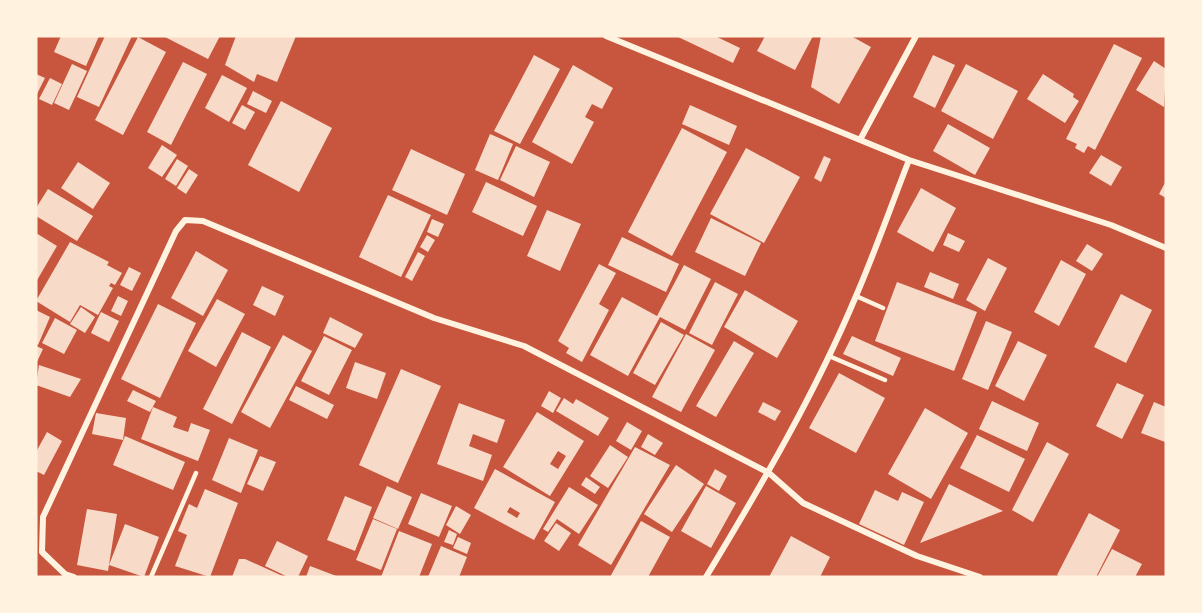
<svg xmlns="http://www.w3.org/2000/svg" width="1202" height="613" viewBox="0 0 1202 613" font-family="Cabin,sans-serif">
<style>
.building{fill:#f7dbc8;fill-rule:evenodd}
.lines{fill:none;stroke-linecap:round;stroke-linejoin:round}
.service{stroke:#fff3e0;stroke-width:4.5}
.minor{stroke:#fff3e0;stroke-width:6}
</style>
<rect width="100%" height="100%" fill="#c8553d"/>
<!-- building -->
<path class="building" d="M61 36H99L86 66 54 52Z
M105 36H132L99 107 77 97Z
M163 36H220L208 59Z
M236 36H296L277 82 257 74 254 82 225 65Z
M676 36H715L740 48 733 63Z
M765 36H813L795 70 757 51Z
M821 36H851L871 47 839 104 811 87Z
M138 37 166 52 123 135 95 120Z
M1114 44 1142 58 1095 150 1088 146 1084 153 1075 148 1077 144 1066 139Z
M534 55 560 69 520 144 494 131Z
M933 55 955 65 935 108 913 97Z
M1154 61 1166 69 1164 107 1136 90Z
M183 62 207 74 171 145 147 132Z
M72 64 87 71 69 110 54 103Z
M966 64 1018 91 993 139 941 111Z
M573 65 613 88 602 109 592 104 585 117 594 122 572 164 532 142Z
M36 74 45 78 36 96Z
M1043 74 1074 94 1073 97 1079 101 1065 123 1027 99Z
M222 75 247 88 229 122 205 108Z
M50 78 62 84 52 105 39 99Z
M253 91 272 101 266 113 247 104Z
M281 101 332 128 299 192 248 165Z
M242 105 255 112 245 130 232 123Z
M690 105 737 126 729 145 682 124Z
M948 124 990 148 975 175 933 151Z
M682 128 727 152 672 256 628 232Z
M490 134 513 144 498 180 475 170Z
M162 145 177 155 162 177 148 168Z
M516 146 550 162 534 197 500 180Z
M746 148 800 177 764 243 710 214Z
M411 149 465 174 447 215 392 190Z
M1101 155 1122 167 1111 186 1089 173Z
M824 156 831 159 821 182 814 178Z
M177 159 188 166 176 186 165 179Z
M78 162 110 183 93 209 61 188Z
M189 169 198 175 186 194 177 188Z
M1166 181V198L1159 194Z
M486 182 537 206 523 236 472 212Z
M921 188 956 208 933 252 897 232Z
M48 189 93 216 77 241 36 216V208Z
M388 195 431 215 401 277 359 257Z
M547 210 581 224 560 271 527 256Z
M711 218 761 243 745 276 695 252Z
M432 219 444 224 438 237 427 232Z
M36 233 57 246 36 282Z
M948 233 965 241 959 252 943 245Z
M427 235 435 240 428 252 420 247Z
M622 237 679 264 666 292 608 265Z
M70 242 109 262 107 265 122 273 115 285 111 283 109 286 113 288 98 315 80 305 70 322 36 301Z
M1087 244 1103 254 1092 271 1076 261Z
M196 251 228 270 203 316 171 298Z
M418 252 425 256 412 281 405 277Z
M988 258 1007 268 985 311 966 300Z
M1061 260 1086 274 1059 326 1034 312Z
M599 264 616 273 599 304 609 310 582 362 566 353 569 348 558 341Z
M684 265 711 279 685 330 660 317 628 376 590 355 622 297 657 316Z
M129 267 141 273 132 291 120 285Z
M930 272 959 284 953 299 924 287Z
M715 282 738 294 712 345 689 333Z
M897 282 977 312 954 371 875 341Z
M262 286 284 296 275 316 253 305Z
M745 290 798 321 777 358 724 327Z
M1121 294 1152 310 1126 363 1094 347Z
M118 296 128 301 121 316 111 311Z
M217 299 245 314 216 367 188 351Z
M158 304 196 323 160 398 121 379Z
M81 307 95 317 85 333 70 324Z
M36 310 50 317 38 345 36 344Z
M101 312 119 321 109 342 91 333Z
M330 317 363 334 355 348 323 333Z
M55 318 77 330 64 354 42 343Z
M986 321 1012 332 988 390 962 379Z
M661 322 684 335 655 385 633 373Z
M242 332 271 347 232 424 203 409Z
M686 334 715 350 681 412 652 397Z
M283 335 312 351 270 428 241 412Z
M324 336 352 350 329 395 301 381Z
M852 336 901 358 893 376 843 354Z
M734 341 754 353 716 417 696 406Z
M1018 341 1047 355 1024 401 995 386Z
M36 346 43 349 36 364Z
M355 362 386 373 377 399 346 388Z
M39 365 81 379 70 397 36 385Z
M401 369 441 386 398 483 359 465Z
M839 373 885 398 856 453 809 428Z
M1117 383 1144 395 1122 439 1096 426Z
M296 386 334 405 327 419 289 400Z
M133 390 156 401 150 412 127 401Z
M549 391 561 398 553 413 541 406Z
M564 398 573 404 576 399 609 418 598 436 556 411Z
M992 401 1039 423 1027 451 979 429Z
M763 402 781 411 775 421 758 412Z
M1154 402 1166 407 1165 442 1141 433Z
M459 403 505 420 497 443 473 434 469 446 492 455 483 481 437 464Z
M153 407 177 417 173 427 188 432 191 423 210 430 198 461 141 439Z
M925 408 968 433 931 499 888 474Z
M537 412 584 441 550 496 503 467ZM558 451 566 456 558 469 550 464Z
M96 413 126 418 123 440 92 434Z
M627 422 642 431 631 450 616 441Z
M47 432 62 441 44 475 36 471V452Z
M648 434 663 443 655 455 641 447Z
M977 435 1025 459 1009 492 960 468Z
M125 436 185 462 173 490 113 465Z
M229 438 258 450 241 493 212 480Z
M1047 442 1069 454 1033 522 1012 510Z
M610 445 628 457 608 488 590 476Z
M635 447 670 465 611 565 578 545Z
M260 456 276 462 263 491 247 484Z
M676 465 704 484 672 532 644 514Z
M495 469 555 502 534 540 474 508ZM510 507 520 513 517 518 507 512Z
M715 469 727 476 719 491 707 484Z
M586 477 600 487 595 494 581 485Z
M949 484 1003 511 920 543Z
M387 486 412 497 398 529 373 518Z
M706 486 736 503 711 548 681 531Z
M569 487 598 505 579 534 557 519 548 532 543 529Z
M205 489 238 503 210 577 175 566 187 535 178 531 189 504 197 508Z
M875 490 898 501 902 492 924 502 904 545 859 524Z
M421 493 452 506 439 537 408 524Z
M345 496 372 507 355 551 327 540Z
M456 506 471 515 460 534 446 525Z
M87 509 117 514 108 571 77 565Z
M1089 513 1120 530 1096 577H1060L1057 575Z
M373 519 397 529 381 570 356 560Z
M641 521 670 537 648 577H610Z
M556 523 571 533 559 551 544 541Z
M125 524 159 537 144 577 109 565Z
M449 530 457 534 453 545 444 542Z
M399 531 432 544 419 577H381Z
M791 536 830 557 820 577H769Z
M458 537 471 543 467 554 453 548Z
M277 541 308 556 298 577H288L265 566Z
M441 546 467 557 459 577H428Z
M1112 549 1142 564 1135 577H1097Z
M239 559H245L285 577H232Z
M310 566 339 577H306Z"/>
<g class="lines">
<!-- service -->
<path class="service" d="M856 296 883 308
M829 356 885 380
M151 577 196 473"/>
<!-- minor -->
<path class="minor" d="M606 36 909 160 1111 225 1166 248
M861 138 916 36
M74 577 65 574 42 552 43 517 176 231 185 220 203 221 434 318 524 346 769 473 803 503 917 556 980 577
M706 577C761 486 815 394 856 296 875 252 891 206 909 160"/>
</g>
<!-- border -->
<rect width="1202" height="613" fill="none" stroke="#fff3e0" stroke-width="75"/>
</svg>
